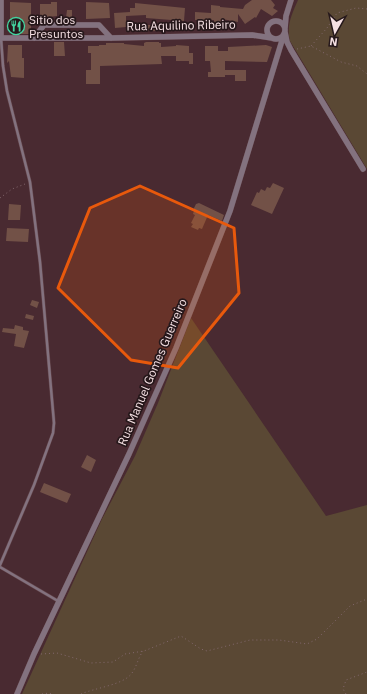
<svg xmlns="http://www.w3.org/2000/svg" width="367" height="694" viewBox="0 0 367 694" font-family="'IBM Plex Sans',sans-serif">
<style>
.green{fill:#5a4834}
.building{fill:#725147}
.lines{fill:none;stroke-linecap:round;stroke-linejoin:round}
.lane-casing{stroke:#65474d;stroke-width:3.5}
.street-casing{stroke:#65474d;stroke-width:6}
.path{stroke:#83686e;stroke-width:1;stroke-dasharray:1 3;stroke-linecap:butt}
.lane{stroke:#83727f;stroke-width:2.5}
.street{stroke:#83727f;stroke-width:5.5}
.marked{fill:#e8590c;fill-opacity:0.2;stroke:#e8590c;stroke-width:3;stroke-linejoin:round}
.labels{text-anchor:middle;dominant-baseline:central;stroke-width:3.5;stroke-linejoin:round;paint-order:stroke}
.poi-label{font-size:12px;fill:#f5e0e3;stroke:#26181b;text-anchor:start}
.street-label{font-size:12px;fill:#f5e0e3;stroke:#26181b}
</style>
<rect width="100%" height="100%" fill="#492a31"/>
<!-- green -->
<path class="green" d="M298 0H367V169L290 41C286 25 292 14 298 0Z
M191 318 326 516 367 505V694H22L102 519 135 456 158 403Z"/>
<!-- building -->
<path class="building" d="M252 0H271L275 5 273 8 278 11 272 16 261 9 256 18 255 17 245 24 238 14V22L222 19 221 24 214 23V20H195V12L211 13V5L220 6V7L243 9 245 5Z
M10 2 31 3V34H18V30H13V27H11V24H8L9 19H10Z
M51 2H57V16L40 18V4H51Z
M86 2 109 3 110 18 86 19Z
M135 3 185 8 184 21 146 18V15L126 16V27L115 28 114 13 130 12V8H135Z
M67 10H72V18H66Z
M141 25H160L159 31H141Z
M54 42H64L65 56H54Z
M146 42H159V43H161V47L176 46V45L189 46V53H193V64H189V61H176V56H161L162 64 100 66V84H86V70H91V53H88V46H99V45H106V43H124V44L144 46V43Z
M8 45H22V58H24V78L11 77 9 61 7 63Z
M266 45 272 47 267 62 225 61V70H246V81H235V75H225V77H208V72H211L210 61H205V46H218V51H228V47Z
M273 183 284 188 272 214 251 205 257 192 259 193 261 189 265 191 267 187 270 188Z
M199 203 224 215 222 221 208 215 202 229 199 228 198 230 191 227 193 224 191 223 195 215 193 214 194 211 193 210 196 204Z
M9 204 21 205 20 220H8Z
M7 228 29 229 28 242 6 241Z
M32 300 39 302 37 308 30 305Z
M26 314 34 316 33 320 25 318Z
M15 325 23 327V330L29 331 24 348 14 346 16 334 2 332 3 328 14 329Z
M87 455 96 460 91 472 81 467Z
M44 483 71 494 67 503 40 492Z"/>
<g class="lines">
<!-- lane casing -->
<g class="lane-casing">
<path id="lane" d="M0 565 34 485 53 433 54 423 40 262 30 182 7 91 3 66 1 38
M0 567 58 601"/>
</g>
<!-- street casing -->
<g class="street-casing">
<path id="street" d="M267 30a9 9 0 1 1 18 0a9 9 0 1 1-18 0Z
M285 28 286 16 291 0
M285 32 287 42 291 50 363 169
M0 38H111L252 35 272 38
M1 38V0
M34 38 44 25H99L111 38
M17 694 34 654 129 454 176 348 230 211 284 34"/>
</g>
<!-- path -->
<path class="path" d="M311 46 327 28 337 13 356 8 367 9
M297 49 311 46 341 62 357 66 367 74
M0 198 12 189 25 184
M41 654 57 653 91 663 113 662 125 654 144 651 181 636 201 649 207 651 250 640H279L307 644 317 639 350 606 367 599
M42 694 49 693 52 694
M81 694C94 688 124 685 132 673 137 666 138 658 143 651
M346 694 343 689 346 680 367 672"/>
<!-- lane -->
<use href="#lane" class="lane"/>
<!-- street -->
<use href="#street" class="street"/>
</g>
<!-- marked area -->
<path class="marked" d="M140 186 234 228 239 293 178 368 131 360 58 288 90 208Z"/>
<!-- icons -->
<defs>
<g id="restaurant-ring" transform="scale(0.9)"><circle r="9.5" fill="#26181b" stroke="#43d4a0" stroke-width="1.5"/><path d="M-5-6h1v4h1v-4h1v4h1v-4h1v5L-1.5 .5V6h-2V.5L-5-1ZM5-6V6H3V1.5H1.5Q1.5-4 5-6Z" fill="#43d4a0"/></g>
</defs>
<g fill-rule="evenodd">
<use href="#restaurant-ring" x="16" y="26"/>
</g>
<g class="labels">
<!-- poi labels -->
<g class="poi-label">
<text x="29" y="19">Sitio dos<tspan x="29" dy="14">Presuntos</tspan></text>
</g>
<!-- street labels -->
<g class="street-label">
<text transform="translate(181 25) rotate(-1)">Rua Aquilino Ribeiro</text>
<text transform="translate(152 372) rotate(-67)">Rua Manuel Gomes Guerreiro</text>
</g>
</g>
<!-- north arrow -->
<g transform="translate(335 32) rotate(188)" stroke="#26181b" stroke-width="3" paint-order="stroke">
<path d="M0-3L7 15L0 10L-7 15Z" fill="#f5e0e3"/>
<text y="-6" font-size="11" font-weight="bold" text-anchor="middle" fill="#f5e0e3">N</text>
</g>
</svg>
